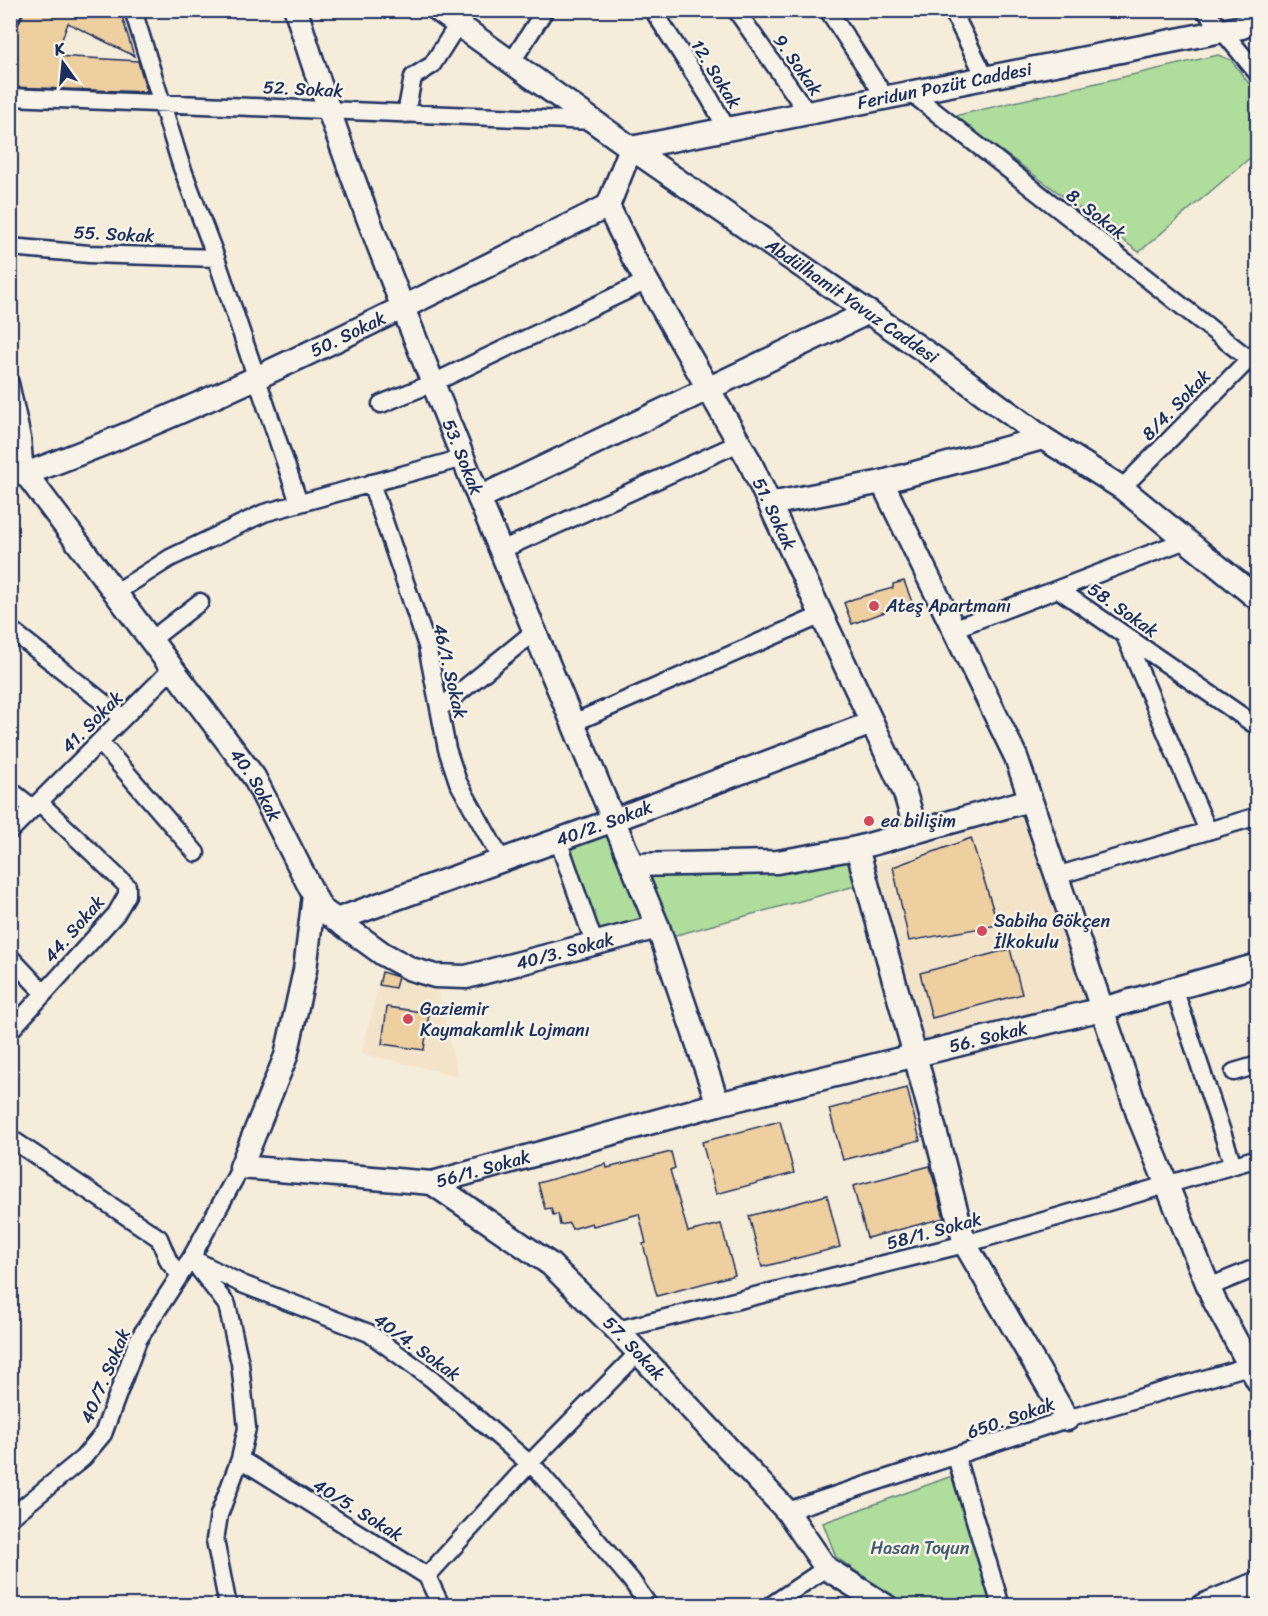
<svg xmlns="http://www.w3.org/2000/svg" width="1268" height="1616" viewBox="0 0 1268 1616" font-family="Sriracha,sans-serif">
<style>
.built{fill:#f3e3c9}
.green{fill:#afdd9b;stroke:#65867c;stroke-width:1.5}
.building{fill:#eecfa0;stroke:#1b2f5e;stroke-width:1.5}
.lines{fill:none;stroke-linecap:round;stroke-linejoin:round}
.street-casing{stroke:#1b2f5e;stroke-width:21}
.secondary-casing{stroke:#1b2f5e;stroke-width:27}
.street{stroke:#f7f3e8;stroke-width:16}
.secondary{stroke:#f7f3e8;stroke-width:22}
.poi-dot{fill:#d1495b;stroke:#f7f3e8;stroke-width:2}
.labels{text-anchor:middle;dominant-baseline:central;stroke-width:5;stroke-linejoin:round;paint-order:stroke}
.street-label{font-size:18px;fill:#1b2f5e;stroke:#f7f3e8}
.poi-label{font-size:18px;fill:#1b2f5e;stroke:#f7f3e8;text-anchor:start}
.park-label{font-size:18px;fill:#405a6d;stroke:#f7f3e8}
</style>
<rect width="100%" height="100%" fill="#f5ecda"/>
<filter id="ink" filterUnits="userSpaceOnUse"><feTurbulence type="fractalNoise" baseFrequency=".0167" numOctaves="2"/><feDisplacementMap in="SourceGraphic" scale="12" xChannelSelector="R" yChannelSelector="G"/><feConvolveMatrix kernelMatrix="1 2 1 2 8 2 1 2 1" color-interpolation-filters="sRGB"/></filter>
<g filter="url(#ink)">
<!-- built -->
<path class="built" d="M1029 812 1092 1001 925 1041 876 862Z
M382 972 436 985 458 1076 362 1053Z"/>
<!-- green -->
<path class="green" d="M1218 55 1231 60 1257 94V152L1139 252 954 116Z
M614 820 632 865 857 848 866 883 662 939 595 945 558 840Z
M949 1477H958L993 1605H904L836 1557 823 1523Z"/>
<!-- building -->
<path class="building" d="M25 10H120L134 56 68 23 56 56 138 61 147 92 10 87V42Z
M904 581 912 602 852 624 844 603 853 599 893 588V584Z
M971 838 998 925 909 941 893 867Z
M1010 949 1022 994 932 1018 920 973Z
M382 972 398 977 395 988 379 985Z
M387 1007 429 1013 424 1050 382 1044Z
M907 1088 920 1140 843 1160 829 1109Z
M780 1121 794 1173 716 1194 702 1142Z
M671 1152 675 1168 670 1170 688 1232 721 1224 735 1275 657 1296 643 1244 646 1243 639 1214 593 1226 592 1223 572 1229 569 1223 560 1225 558 1214 553 1215 551 1208 545 1209 538 1183 606 1164 607 1168Z
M930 1166 944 1218 867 1238 853 1186Z
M827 1195 840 1247 762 1267 749 1216Z"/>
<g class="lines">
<!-- street casing -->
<g class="street-casing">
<path id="street" d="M133 10 181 165 216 258 299 503
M653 10 709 97 727 129
M736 10 807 112
M828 10 885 97
M952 10 985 77
M1205 10 1258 74
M10 17 14 10
M511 63 545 10
M910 92 1258 366
M10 97 593 121
M406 114 413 77 432 65 458 24
M10 247 89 254 216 258
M10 383 22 438 25 474
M381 404 433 383 647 281
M371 483 427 646 447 749 458 782 502 861
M1122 488 1258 350
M501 550 739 443
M1058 589 1186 540
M115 593 170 558 264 513 463 458
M10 629 123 718
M953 629 1058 589 1258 727
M1125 636 1208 831
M151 640 200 602
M439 709 535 631
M573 723 822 615
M100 742 196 853
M10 790 33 808 172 669
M10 831 33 808
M558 840 595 945
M1056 876 1258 816
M10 957 44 993
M1174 988 1233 1165
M10 1031 116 914 127 895V886L39 802
M1234 1072 1258 1065
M10 1138 159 1238 169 1262 180 1275
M191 1258 242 1284 369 1333 432 1379 538 1471 631 1580 649 1606
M193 1261 227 1305 240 1363 247 1428 240 1459 219 1515 215 1540 228 1606
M1209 1287 1258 1267
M617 1330 965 1244 1258 1158
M956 1457 1001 1606
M240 1459 427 1576 441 1606
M787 1511 1067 1419 1249 1366
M10 1518 83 1458 103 1434 138 1340 191 1258 241 1167
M427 1576 529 1464 638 1353
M770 1606 826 1568"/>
</g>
<!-- secondary casing -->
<g class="secondary-casing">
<g id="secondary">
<path id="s1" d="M296 10C347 176 415 337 479 498L869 312"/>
<path id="s2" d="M438 10 631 148 949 368 1043 438 1122 488 1258 599"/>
<path id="s3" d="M608 206 633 257 749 460 905 793 916 831"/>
<path d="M1043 438 882 482 1016 757 1139 1117 1214 1300 1258 1381"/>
<path id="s4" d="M10 463 29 478 254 777 321 909 383 954 411 969 435 976 466 977 658 927 718 1104"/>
<path id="s5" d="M25 474C226 401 416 300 608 206L631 148 1242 27 1258 20"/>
<path d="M479 498 658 927"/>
<path d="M770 504 882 482"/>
<path d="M1030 800 857 848 915 1055 965 1244 1067 1419"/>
<path d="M632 865 777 862 857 848"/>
<path id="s6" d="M314 895 305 970 286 1056 241 1167 432 1183 718 1104 1102 1009 1258 965"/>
<path id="s7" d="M336 920 614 820 872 723"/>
<path id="s8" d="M432 1183 550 1264 617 1330 787 1511 826 1568 886 1606"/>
<path d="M1202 1606 1258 1583"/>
</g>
</g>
<!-- street -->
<use href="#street" class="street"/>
<!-- secondary -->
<use href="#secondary" class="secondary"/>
</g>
</g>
<!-- markers -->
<g class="poi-dot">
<circle cx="874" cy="606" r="6"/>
<circle cx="869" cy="821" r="6"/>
<circle cx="982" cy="931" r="6"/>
<circle cx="408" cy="1019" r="6"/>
</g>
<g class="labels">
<!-- street labels -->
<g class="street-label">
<text transform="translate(798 65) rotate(55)">9. Sokak</text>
<text transform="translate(716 74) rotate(58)">12. Sokak</text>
<text stroke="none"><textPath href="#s5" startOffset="1024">Feridun Pozüt Caddesi</textPath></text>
<text transform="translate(303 89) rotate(3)">52. Sokak</text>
<text transform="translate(1096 214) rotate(38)">8. Sokak</text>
<text transform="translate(114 234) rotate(3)">55. Sokak</text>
<text stroke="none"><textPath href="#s2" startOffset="506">Abdülhamit Yavuz Caddesi</textPath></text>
<text stroke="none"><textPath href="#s5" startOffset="352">50. Sokak</textPath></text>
<text transform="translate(1176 405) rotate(-46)">8/4. Sokak</text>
<text stroke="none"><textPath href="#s1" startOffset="477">53. Sokak</textPath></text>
<text stroke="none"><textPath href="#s3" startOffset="350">51. Sokak</textPath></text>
<text transform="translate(1123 610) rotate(35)">58. Sokak</text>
<text transform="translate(450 671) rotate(77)">46/1. Sokak</text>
<text transform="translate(92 722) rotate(-45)">41. Sokak</text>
<text stroke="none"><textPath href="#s4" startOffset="406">40. Sokak</textPath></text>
<text stroke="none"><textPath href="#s7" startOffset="285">40/2. Sokak</textPath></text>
<text transform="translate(74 929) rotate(-49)">44. Sokak</text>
<text stroke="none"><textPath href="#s4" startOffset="813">40/3. Sokak</textPath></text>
<text stroke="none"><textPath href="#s6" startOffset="1050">56. Sokak</textPath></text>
<text stroke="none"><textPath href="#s6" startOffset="528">56/1. Sokak</textPath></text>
<text transform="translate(934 1231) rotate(-15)">58/1. Sokak</text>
<text transform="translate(417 1347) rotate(36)">40/4. Sokak</text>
<text stroke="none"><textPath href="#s8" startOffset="262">57. Sokak</textPath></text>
<text transform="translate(105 1376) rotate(-67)">40/7. Sokak</text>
<text transform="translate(1011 1418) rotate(-19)">650. Sokak</text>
<text transform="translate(358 1510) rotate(32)">40/5. Sokak</text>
</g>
<!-- poi labels -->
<g class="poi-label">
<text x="886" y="606">Ateş Apartmanı</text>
<text x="881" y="821">ea bilişim</text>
<text x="994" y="921">Sabiha Gökçen<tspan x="994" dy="21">İlkokulu</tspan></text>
<text x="420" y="1009">Gaziemir<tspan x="420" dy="21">Kaymakamlık Lojmanı</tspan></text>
</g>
<!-- park labels -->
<g class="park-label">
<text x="920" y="1548">Hasan Toyun</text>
</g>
</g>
<!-- margin -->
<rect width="1268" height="1616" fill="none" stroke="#f7f3e8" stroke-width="36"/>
<rect x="18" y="18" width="1232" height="1580" fill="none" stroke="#1b2f5e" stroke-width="2" filter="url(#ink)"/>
<!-- north arrow -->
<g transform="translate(63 63) rotate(345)" stroke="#f7f3e8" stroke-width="4.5" paint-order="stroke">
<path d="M0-4.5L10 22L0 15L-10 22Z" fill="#1b2f5e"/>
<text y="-9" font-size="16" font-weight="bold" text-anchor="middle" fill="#1b2f5e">K</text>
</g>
</svg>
